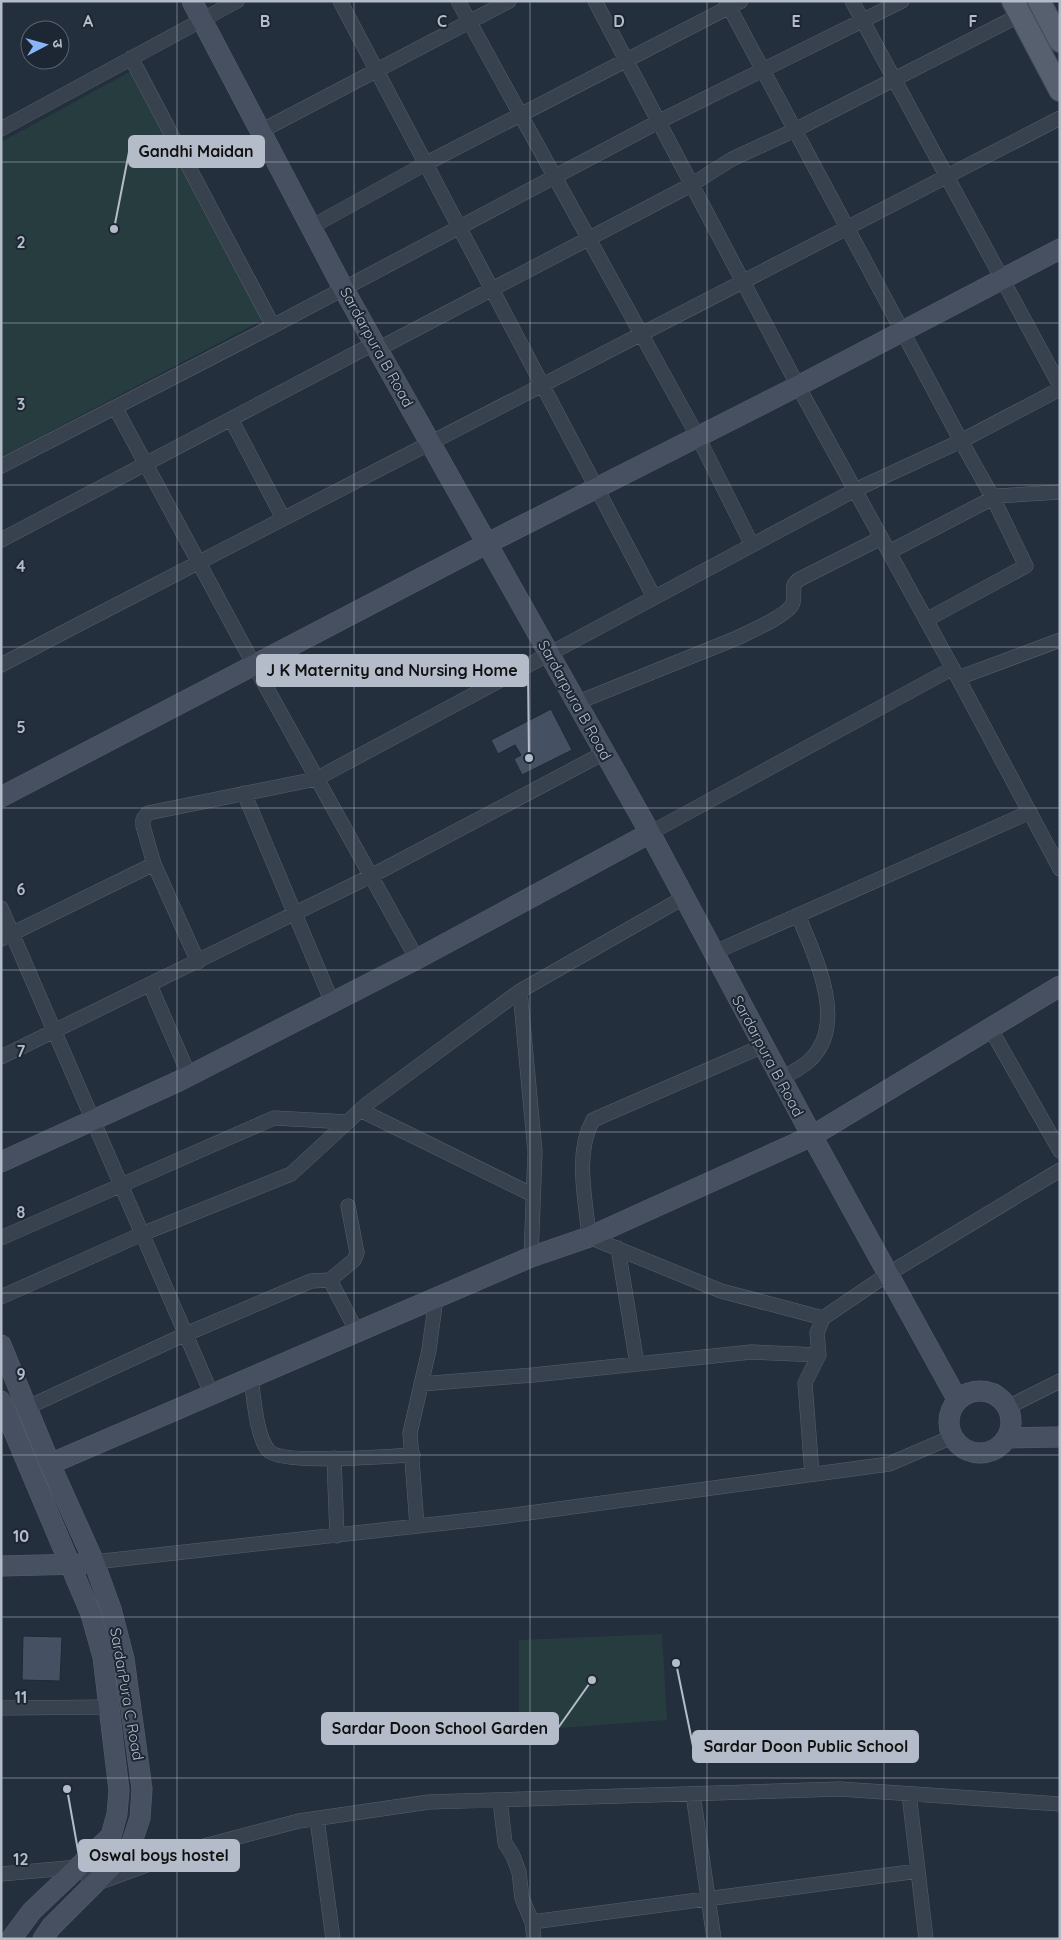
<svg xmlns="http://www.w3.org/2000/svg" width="1061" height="1940" viewBox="0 0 1061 1940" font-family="Quicksand,'Noto Sans Devanagari',sans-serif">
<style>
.green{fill:#263c3f}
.building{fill:#455162;stroke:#1f2835}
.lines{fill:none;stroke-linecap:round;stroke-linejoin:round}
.street-casing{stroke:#565f6c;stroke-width:15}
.secondary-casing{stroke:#565f6c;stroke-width:21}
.primary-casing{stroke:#414a57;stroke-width:24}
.street{stroke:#38414e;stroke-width:14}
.secondary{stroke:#465061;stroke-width:20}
.primary{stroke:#56606e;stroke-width:22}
.grid{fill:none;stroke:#b4bcc9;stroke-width:1;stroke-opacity:0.55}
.labels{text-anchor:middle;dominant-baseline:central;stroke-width:4;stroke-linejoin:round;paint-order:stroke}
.street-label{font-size:15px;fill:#b4bcc9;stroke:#1d2633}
.grid-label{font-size:16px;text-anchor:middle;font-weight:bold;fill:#b4bcc9;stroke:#1d2633;stroke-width:4;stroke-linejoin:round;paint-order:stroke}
.leader{fill:none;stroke:#b4bcc9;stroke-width:2}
.callout-dot{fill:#b4bcc9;stroke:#1d2633;stroke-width:2}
.callout{fill:#b4bcc9;stroke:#b4bcc9;stroke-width:2}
.callout-label{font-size:16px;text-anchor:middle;font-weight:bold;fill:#111}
</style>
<rect width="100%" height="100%" fill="#242f3e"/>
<!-- green -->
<path class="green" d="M144 64 272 315 1 457V142Z
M662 1634 667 1720 519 1731V1640Z"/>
<!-- building -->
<path class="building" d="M551 709 572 750 522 775 514 759 521 755 515 745 498 754 491 740Z
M23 1636 62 1637 60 1681 22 1680Z"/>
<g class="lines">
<!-- street casing -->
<g class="street-casing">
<path id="street" d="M340 1 654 597
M458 1 698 437 752 545
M595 1 798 386 958 678 1060 869
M852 1 1060 386
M131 58 273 326
M1 129 237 1
M261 131 509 1
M311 227 425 164 741 1
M378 349 691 185 732 159 795 130 1020 15
M115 407 254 665 417 959
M231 419 283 518
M1 466 273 326 658 122 902 1
M1 540 375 343
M889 552 997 496 1060 492
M926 620 1026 566 993 498 961 441 1060 389
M1 665C353 481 706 299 1060 118
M958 678 1060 640
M576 703 737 638C749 632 786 616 792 605 795 600 793 591 794 585L798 580 881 538
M244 793 332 1002
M650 833 953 668
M1 908 212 1395
M1 939 154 864
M713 953 1030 812
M198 962 154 864 143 826V819L148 813 316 779 855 490 961 441 726 1
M150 985 189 1075
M520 991 535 1152 531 1257
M990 1028 1060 1151
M763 1046 593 1120C574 1154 586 1200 589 1237L721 1291 823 1318 888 1274 1060 1170
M1 1057 371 876 604 753
M781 1079C790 1073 802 1068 810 1060 849 1023 814 955 798 915
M360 1110 533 1195
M1 1238 274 1118 348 1122
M618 1248 637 1364
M330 1280 354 1260 357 1253 348 1206
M1 1297 142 1234 291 1174 367 1104 520 991 683 898
M251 1378C254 1397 256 1437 269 1451 282 1465 389 1456 413 1455
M421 1384 533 1375 751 1352 819 1355 817 1333 823 1318
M1008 1407 1060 1381
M26 1408 186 1334 311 1281 330 1280 357 1332
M334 1458 337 1536
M812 1474 805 1383 819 1355
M417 1526 410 1433 429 1350 436 1298
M94 1562 499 1517 889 1464 952 1437
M1 1708 110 1707
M693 1794 714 1939
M909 1794 926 1939
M500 1800 505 1843 513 1856 519 1872 522 1898 532 1922 918 1871
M317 1819 333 1939
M1 1874 79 1867 95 1884 185 1851 299 1821 429 1802 840 1789 1060 1804
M532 1922 534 1939"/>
</g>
<!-- secondary casing -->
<g class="secondary-casing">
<path id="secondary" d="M192 1 343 288 650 833 812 1136 957 1399
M1 797 488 543 798 386 1060 249
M1 1162 179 1081 417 959 650 833
M1 1345 50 1464 94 1562 111 1609 124 1659 142 1789 140 1818 130 1848 51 1927 43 1939
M949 1422a31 31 0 1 1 62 0a31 31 0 1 1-62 0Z
M1 1401 91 1614 103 1657 119 1790 117 1814 111 1836 32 1911 11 1939
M1007 1438 1060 1437
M50 1464 531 1257 589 1237 812 1136 1060 986
M1 1566 82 1564"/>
</g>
<!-- primary casing -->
<g class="primary-casing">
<path id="primary" d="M1013 1 1060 90
M1039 1 1060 41"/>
</g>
<!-- street -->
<use href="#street" class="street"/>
<!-- secondary -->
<use href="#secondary" class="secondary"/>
<!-- primary -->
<use href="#primary" class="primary"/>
</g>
<!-- grid -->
<path class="grid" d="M177 1V1939M354 1V1939M530 1V1939M707 1V1939M884 1V1939M1 162H1060M1 323H1060M1 485H1060M1 647H1060M1 808H1060M1 970H1060M1 1132H1060M1 1293H1060M1 1455H1060M1 1617H1060M1 1778H1060"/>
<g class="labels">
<!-- street labels -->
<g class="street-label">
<text transform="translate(377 347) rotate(61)">Sardarpura B Road</text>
<text transform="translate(575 700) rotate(61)">Sardarpura B Road</text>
<text transform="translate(768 1056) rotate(62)">Sardarpura B Road</text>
<text transform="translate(127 1694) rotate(80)">SardarPura C Road</text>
</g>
</g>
<g class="grid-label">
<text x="88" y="27">A</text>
<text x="265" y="27">B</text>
<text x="442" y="27">C</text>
<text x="619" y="27">D</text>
<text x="796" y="27">E</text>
<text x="973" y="27">F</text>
<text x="21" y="248">2</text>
<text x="21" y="410">3</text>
<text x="21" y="572">4</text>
<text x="21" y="733">5</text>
<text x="21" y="895">6</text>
<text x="21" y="1057">7</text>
<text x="21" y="1218">8</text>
<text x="21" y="1380">9</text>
<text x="21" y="1542">10</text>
<text x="21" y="1703">11</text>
<text x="21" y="1865">12</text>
</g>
<!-- callouts -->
<path class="leader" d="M114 229L129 152M529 758L528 671M592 1680L558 1728M676 1663L693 1746M67 1789L79 1856"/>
<g class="callout-dot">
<circle cx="114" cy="229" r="5"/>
<circle cx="529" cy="758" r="5"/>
<circle cx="592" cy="1680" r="5"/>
<circle cx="676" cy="1663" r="5"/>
<circle cx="67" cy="1789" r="5"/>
</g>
<g class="callout">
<rect x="129" y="136" width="135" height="31" rx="5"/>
<rect x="257" y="655" width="271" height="31" rx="5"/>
<rect x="322" y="1713" width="236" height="31" rx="5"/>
<rect x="693" y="1731" width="225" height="31" rx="5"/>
<rect x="79" y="1840" width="160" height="31" rx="5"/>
</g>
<g class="callout-label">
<text x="196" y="157">Gandhi Maidan</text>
<text x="392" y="676">J K Maternity and Nursing Home</text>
<text x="440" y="1734">Sardar Doon School Garden</text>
<text x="806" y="1752">Sardar Doon Public School</text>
<text x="159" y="1861">Oswal boys hostel</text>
</g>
<!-- border -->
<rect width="1061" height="1940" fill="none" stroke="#b4bcc9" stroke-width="5"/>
<!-- north arrow -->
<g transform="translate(45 45) rotate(84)"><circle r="24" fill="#1d2633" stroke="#59626f"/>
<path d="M0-4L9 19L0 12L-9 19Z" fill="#8ab4f8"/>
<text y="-8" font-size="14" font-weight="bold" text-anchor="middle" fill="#b4bcc9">उ</text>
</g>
</svg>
